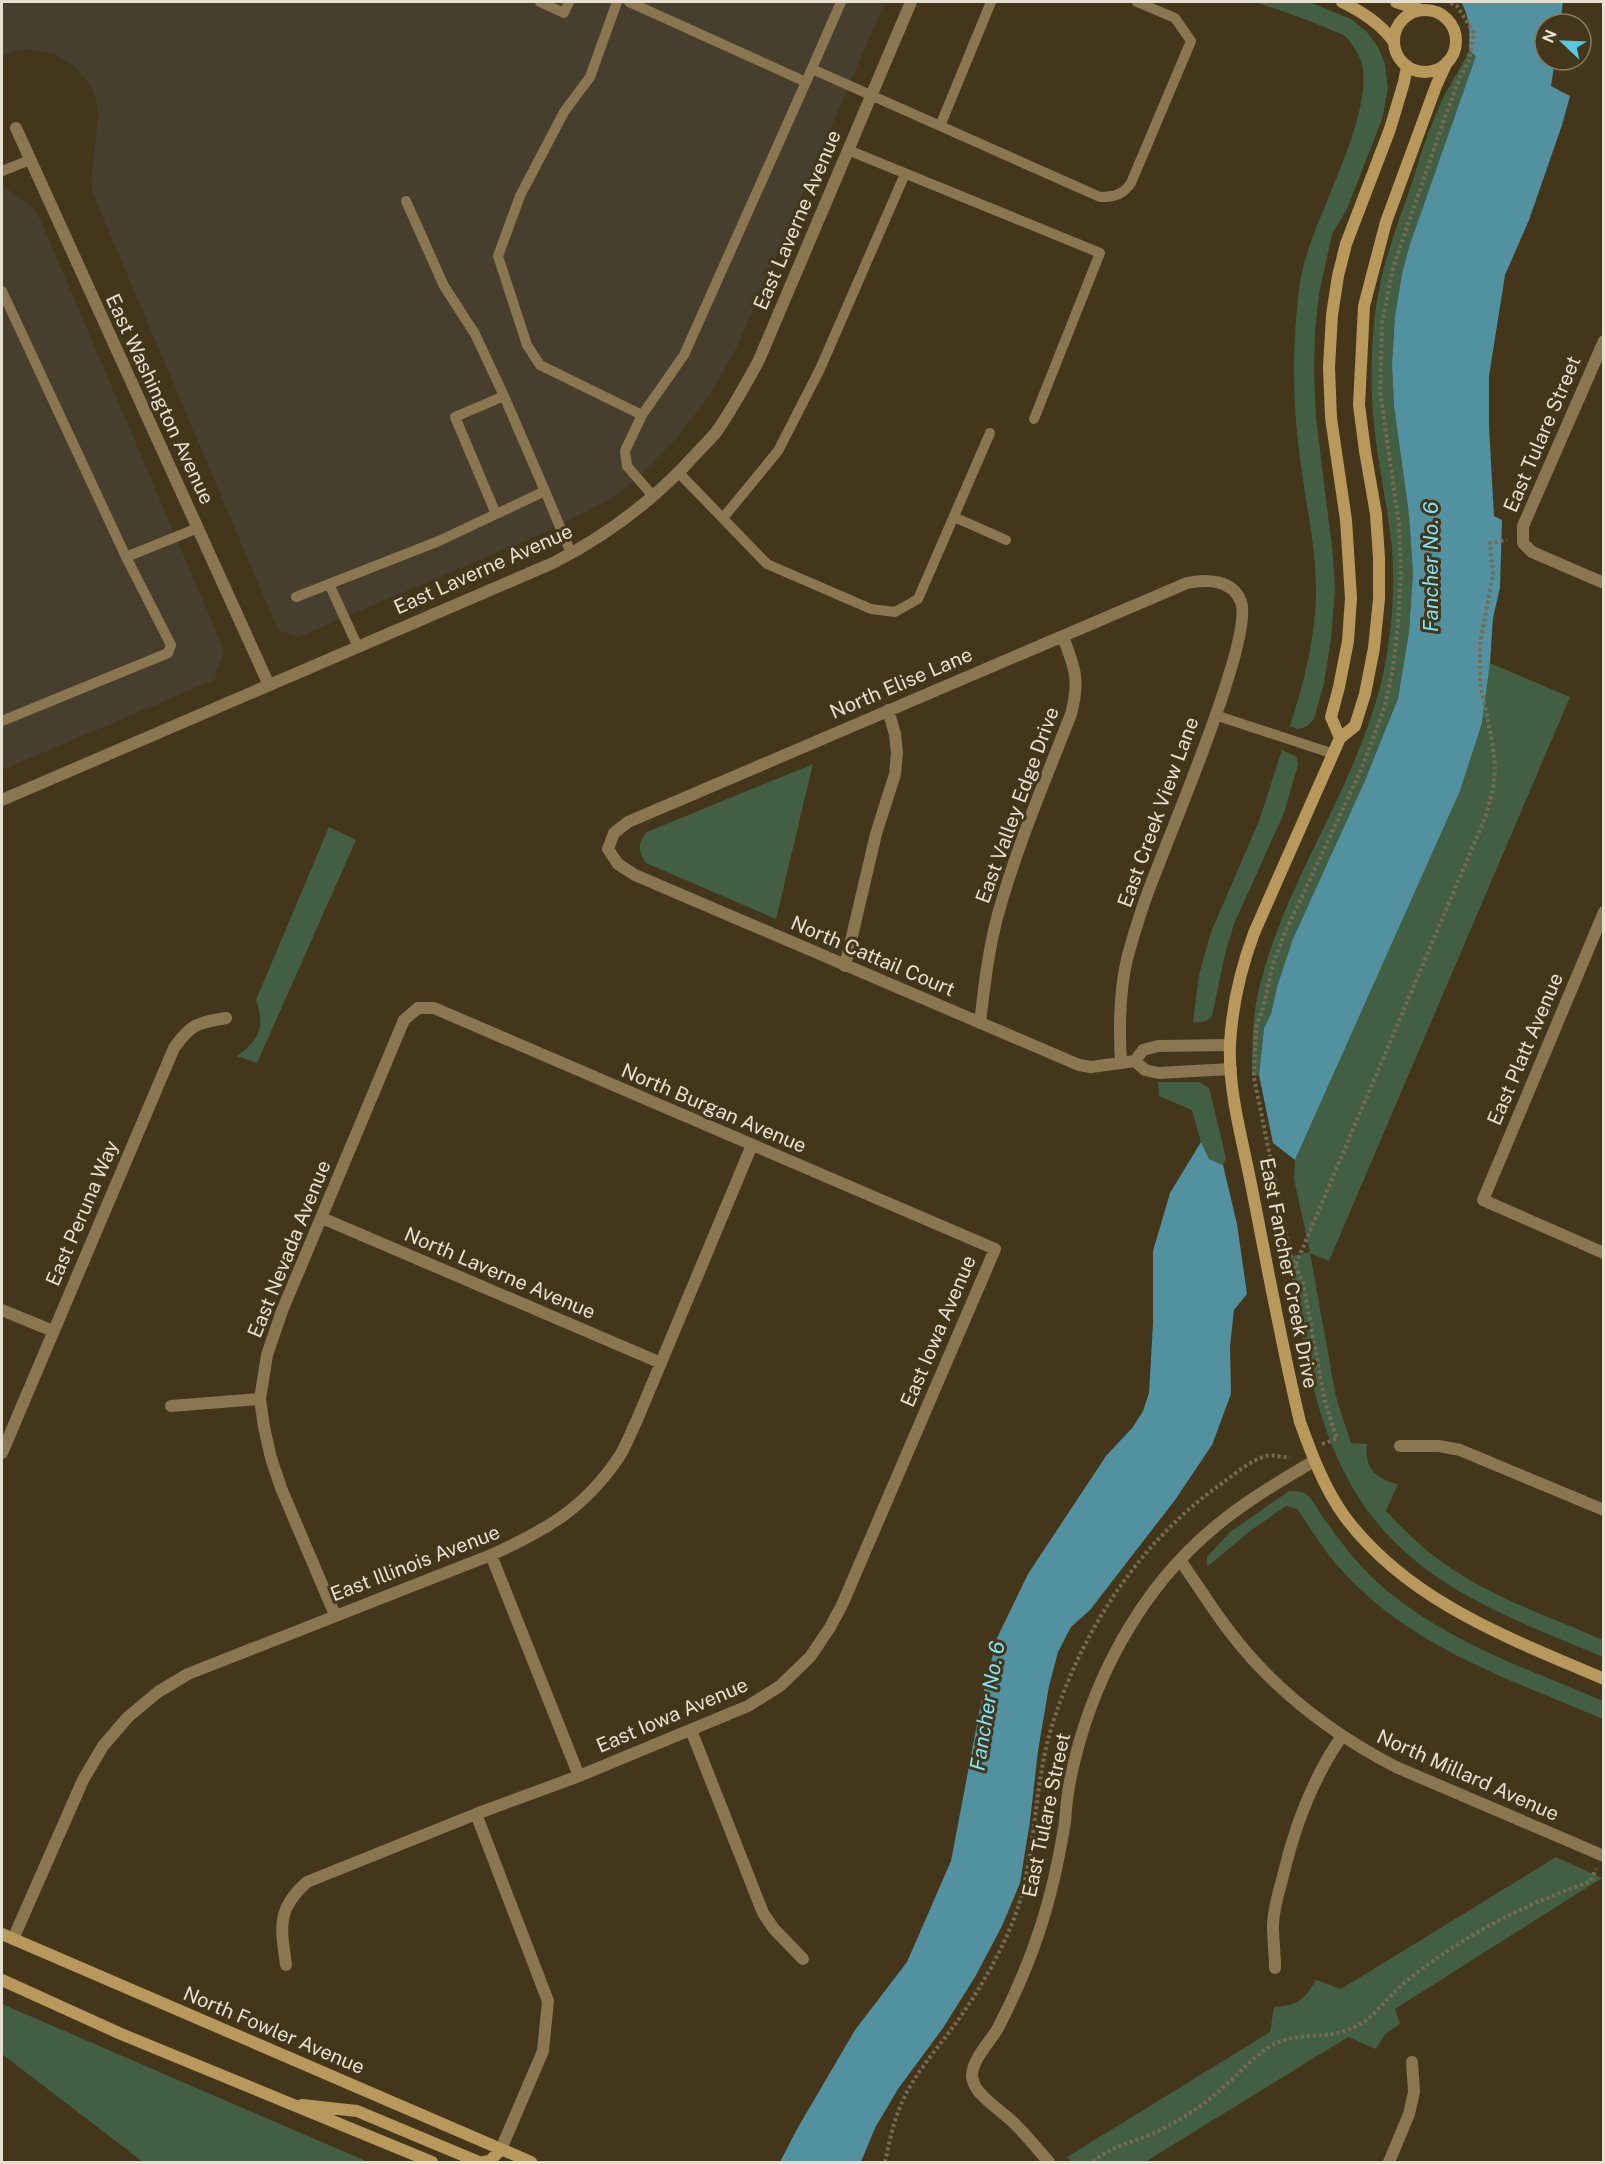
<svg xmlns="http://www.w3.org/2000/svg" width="1605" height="2164" viewBox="0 0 1605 2164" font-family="'Public Sans',sans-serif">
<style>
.industrial{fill:#473e2d}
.green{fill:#435f43}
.water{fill:#5191a0}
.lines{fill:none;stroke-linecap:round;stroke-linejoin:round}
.path{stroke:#766b52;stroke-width:4;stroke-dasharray:3 3;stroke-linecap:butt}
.lane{stroke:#8a7651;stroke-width:10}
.street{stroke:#8a7651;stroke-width:12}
.secondary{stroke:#b8985b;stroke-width:12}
.labels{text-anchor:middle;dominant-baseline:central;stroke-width:6;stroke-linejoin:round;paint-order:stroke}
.street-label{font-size:20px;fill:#e7dfcf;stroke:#43361a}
.water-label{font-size:21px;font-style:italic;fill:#7fe4fa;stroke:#43361a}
</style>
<rect width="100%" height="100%" fill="#43361a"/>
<!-- industrial -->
<path class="industrial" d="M2 2H885L738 345 710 395 675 440 641 475 611 499 548 531 298 637 278 630 93 194 91 180 98 117 97 103 92 89 77 68 54 54 29 49 16 51 2 56Z
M2 185 34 209 41 221 224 650 214 680 2 770Z"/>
<!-- green -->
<path class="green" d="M1254 2H1309L1351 19 1366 31 1378 47 1385 64 1388 89 1382 119 1347 209 1332 234 1319 294 1315 331 1314 372 1316 418 1333 556 1335 589 1331 639 1324 683 1314 719 1306 727 1297 729 1290 726C1305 680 1317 632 1316 584 1315 541 1305 500 1300 458 1292 400 1292 339 1300 282 1309 221 1377 117 1361 61 1359 55 1352 43 1347 38 1343 34 1336 32 1331 30 1306 19 1280 10 1254 2Z
M1469 50 1477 56 1409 247 1402 274 1395 316 1392 364 1394 406 1409 515 1413 573 1409 632 1398 697 1364 783 1277 987 1271 1014 1264 1028 1259 1075 1252 1076C1252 1045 1252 1015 1260 985 1288 873 1362 780 1385 665 1393 622 1396 575 1390 531 1384 487 1374 443 1372 398 1371 370 1372 334 1376 307 1382 264 1398 223 1412 183 1420 157 1428 131 1439 107 1447 87 1461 70 1469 50Z
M1490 663 1570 697 1329 1261 1310 1253 1336 1397 1351 1443 1367 1444C1364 1468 1376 1479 1398 1484L1386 1511C1408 1535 1432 1557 1460 1574 1504 1602 1556 1619 1603 1640V1657C1548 1633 1490 1613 1440 1579 1323 1501 1311 1384 1288 1257L1310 1252 1294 1179 1295 1160 1460 791 1482 723Z
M1282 750 1297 757 1298 765 1284 813 1234 924 1225 954 1212 1016C1207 1022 1201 1023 1193 1022L1199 975 1211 932 1259 821Z
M813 764 776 919 646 863C638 851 637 843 647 832Z
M329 827 356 840 257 1063 237 1056C259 1041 266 1026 256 1000Z
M1158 1082H1199L1209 1088 1226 1158 1223 1165 1209 1159 1201 1142 1192 1110 1159 1096Z
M1289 1491C1295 1491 1301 1491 1306 1494 1314 1500 1319 1513 1325 1520 1343 1545 1361 1569 1385 1589 1449 1643 1528 1669 1603 1701V1719C1507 1678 1408 1647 1337 1565 1322 1548 1310 1527 1297 1509L1286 1506 1250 1531 1207 1567V1557L1230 1532Z
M1556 1857 1602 1878 1395 2009 1400 2024 1385 2034 1376 2049 1348 2037 1145 2162H1072L1067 2157 1270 2032 1274 2007C1298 2006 1304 2000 1316 1980L1341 1989Z
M2 2004 368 2162H143L2 2054Z"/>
<!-- water -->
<path class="water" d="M1461 2H1563L1560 24H1545V60H1555L1551 86 1570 96 1562 125 1529 220 1505 275 1489 376V427L1494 516 1502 520 1500 588 1493 618 1490 663 1482 723 1460 791 1295 1160 1273 1143 1259 1075 1264 1028 1271 1014 1277 987 1293 939 1364 783 1398 698 1409 632 1413 573 1409 515 1394 406 1392 364 1395 316 1402 274 1409 247 1476 56 1469 50C1470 32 1470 17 1461 2Z
M1201 1142 1209 1159 1223 1165 1237 1224 1247 1294 1234 1310 1230 1346 1231 1394 1212 1445 1175 1500 1090 1610 1071 1627 1058 1652 1049 1686 1038 1751 1030 1821 1020 1883 1002 1926 975 1977 943 2028 898 2089 875 2128 861 2162H780L797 2129 855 2030 907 1962 951 1861 981 1703 997 1638 1028 1574 1106 1456 1133 1427 1143 1411 1149 1393 1153 1324V1251L1170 1193Z"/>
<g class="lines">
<!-- path -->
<path class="path" d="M1296 1264 1485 818 1493 790 1495 766 1492 741 1480 682V644L1493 574 1490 543 1507 540
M1322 1444 1337 1439 1325 1402 1303 1283 1290 1254 1254 1078 1256 1027 1263 1008 1273 964 1284 935 1361 770 1385 706 1393 668 1398 624 1401 572 1399 524 1380 391 1382 324 1393 268 1446 114 1460 77 1469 61 1474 33 1457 6 1449 2
M885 2162C889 2145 892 2126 899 2110 910 2079 934 2053 953 2027 976 1996 997 1960 1012 1924 1037 1862 1032 1793 1051 1729 1080 1633 1139 1542 1221 1484 1234 1475 1248 1462 1263 1457 1272 1453 1281 1458 1290 1457
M1093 2162C1110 2146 1133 2143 1154 2133 1177 2122 1200 2108 1219 2091 1237 2076 1253 2056 1274 2044 1300 2031 1329 2041 1357 2026 1376 2016 1388 1996 1404 1983 1461 1937 1521 1905 1590 1882L1596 1869"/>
<!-- lane -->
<path class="lane" d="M540 2 564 13 569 2
M617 2 590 77 564 112 520 196 498 256 527 345 540 365 642 415
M629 2 806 82 841 2
M812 69 1100 197C1114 197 1123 195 1131 183L1191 41 1175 18 1137 2
M940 126 991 2
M848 150 1100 253 1034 419
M2 171 30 160
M406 201 444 286 475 334 504 396 545 491
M2 291 126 557 198 528
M679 473 767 564 871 609 895 612 918 599 990 433
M653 496 627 466 625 451 642 415 684 355 806 82
M496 514 455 417 504 396
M954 517 1006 540
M723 518 778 451 820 369 905 174
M329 584 358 647
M296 597 439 541 545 491 571 553
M1215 715 1334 754
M2 721 168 653 171 645 126 557"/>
<!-- street -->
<path class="street" d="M16 128 269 685
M1604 341 1523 526V543L1532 552 1604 583
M2 800 553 563C606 536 655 499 695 455 702 447 710 440 717 431 733 408 746 384 759 360L911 2
M1604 912 1483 1200 1604 1253
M845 966 876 834 895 774 897 753 895 734 888 710
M980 1023C984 988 988 953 997 918 1016 848 1045 781 1071 714 1080 681 1075 668 1063 637
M1135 1061 1143 1050 1158 1046 1230 1045
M1121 1063C1119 1029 1119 993 1127 959 1132 940 1138 921 1144 903 1161 853 1255 639 1241 602 1233 579 1206 579 1187 583L628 822 614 833 608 849 618 864 635 875 1079 1065 1091 1067 1135 1061 1145 1070 1158 1073 1231 1069
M322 1218 661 1363
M2 1310 53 1331
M171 1406 260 1399
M1400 1446H1439L1460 1450 1604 1510
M2 1453 174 1048C191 1024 197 1023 226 1018
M491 1555 579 1776
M1180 1560C1197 1584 1212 1609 1230 1632 1274 1690 1332 1734 1396 1767L1604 1856
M691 1730 763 1913 774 1929 803 1959
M476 1814 548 2001 543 2051 501 2149
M13 1939 83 1780 103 1746 128 1717 158 1692 188 1674 491 1555C546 1530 584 1509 619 1457 626 1446 631 1432 637 1420L752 1145
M286 1965C281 1928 276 1909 307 1882L476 1814 579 1776 748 1706 780 1686 810 1657 829 1629 842 1605 995 1249 434 1008H418L404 1020 282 1311 267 1355 260 1399 264 1427 271 1458 281 1488 335 1615
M1275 1968C1275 1954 1273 1940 1273 1926 1273 1909 1279 1892 1283 1876 1295 1825 1312 1779 1342 1736
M1049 2162C1038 2150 1028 2137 1016 2125 1005 2114 992 2106 982 2095 977 2091 972 2082 972 2075 973 2058 990 2042 998 2028 1014 1997 1028 1965 1039 1932 1051 1896 1059 1859 1065 1822 1066 1808 1067 1795 1070 1781 1089 1685 1139 1589 1216 1526 1246 1501 1280 1481 1314 1461
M1389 2162 1409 2114 1414 2092 1412 2062"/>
<!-- secondary -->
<path class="secondary" d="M1342 2C1362 12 1380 23 1394 42
M1396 2 1421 10
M1394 41a31 31 0 1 1 62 0a31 31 0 1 1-62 0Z
M1340 738 1254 933C1241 968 1232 1007 1230 1044 1228 1094 1244 1145 1253 1194 1268 1270 1282 1347 1300 1422 1312 1455 1324 1488 1345 1517 1409 1602 1509 1638 1604 1679
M1340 738 1355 726 1365 694 1374 648 1379 599V558L1376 514 1365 451 1359 405 1364 306 1386 222 1436 86 1447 62
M1340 738 1331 717 1339 687 1348 641 1351 598 1346 520 1331 418 1329 367 1332 315 1338 276 1346 244 1390 129 1404 82 1407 66
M2 1934 531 2162
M2 1980 121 2034 432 2162
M302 2105 357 2111 479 2162
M483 2162 490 2161 501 2149"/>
</g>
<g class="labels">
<!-- street labels -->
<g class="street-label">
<text transform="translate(797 220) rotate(-67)">East Laverne Avenue</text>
<text transform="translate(160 399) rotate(65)">East Washington Avenue</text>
<text transform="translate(1542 434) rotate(-67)">East Tulare Street</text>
<text transform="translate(483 569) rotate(-24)">East Laverne Avenue</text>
<text transform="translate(901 683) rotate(-23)">North Elise Lane</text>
<text transform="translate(1017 805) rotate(-70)">East Valley Edge Drive</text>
<text transform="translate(1158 812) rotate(-70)">East Creek View Lane</text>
<text transform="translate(873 956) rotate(23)">North Cattail Court</text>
<text transform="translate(1525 1049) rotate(-67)">East Platt Avenue</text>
<text transform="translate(714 1108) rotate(23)">North Burgan Avenue</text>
<text transform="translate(82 1213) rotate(-67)">East Peruna Way</text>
<text transform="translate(289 1249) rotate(-68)">East Nevada Avenue</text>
<text transform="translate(500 1273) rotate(23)">North Laverne Avenue</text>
<text transform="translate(1289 1273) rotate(79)">East Fancher Creek Drive</text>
<text transform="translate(938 1331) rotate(-67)">East Iowa Avenue</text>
<text transform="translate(415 1563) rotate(-21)">East Illinois Avenue</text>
<text transform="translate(672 1715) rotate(-23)">East Iowa Avenue</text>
<text transform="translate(1468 1775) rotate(24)">North Millard Avenue</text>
<text transform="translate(1046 1815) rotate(-78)">East Tulare Street</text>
<text transform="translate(274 2030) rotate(23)">North Fowler Avenue</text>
</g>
<!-- water labels -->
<g class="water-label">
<text transform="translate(1430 567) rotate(-90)">Fancher No. 6</text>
<text transform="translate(987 1706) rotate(-81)">Fancher No. 6</text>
</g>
</g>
<!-- border -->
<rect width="1605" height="2164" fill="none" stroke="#e7dfcf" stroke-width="6"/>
<!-- north arrow -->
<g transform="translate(1563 42) rotate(293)"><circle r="28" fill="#43361a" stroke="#857a62" stroke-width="1.5"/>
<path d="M0-4.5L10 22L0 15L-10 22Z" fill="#56c9e0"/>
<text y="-9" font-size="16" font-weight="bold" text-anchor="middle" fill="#e7dfcf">N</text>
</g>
</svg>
